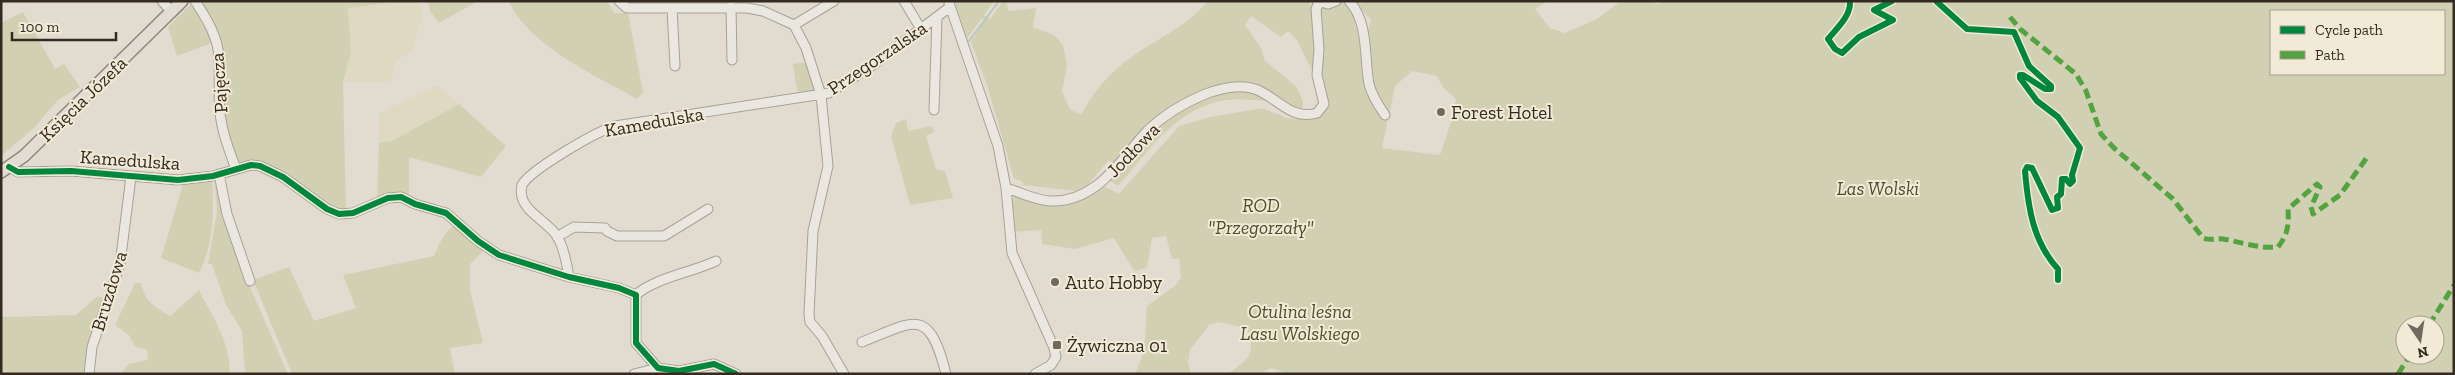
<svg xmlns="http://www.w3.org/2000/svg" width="2455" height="375" viewBox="0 0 2455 375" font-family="'Zilla Slab',serif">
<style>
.farmland{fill:#e0d9c2}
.green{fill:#d1d0b3;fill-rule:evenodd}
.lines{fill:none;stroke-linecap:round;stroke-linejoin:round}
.stream{stroke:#b9c7be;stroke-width:2}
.minor-casing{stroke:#a7a198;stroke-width:11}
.major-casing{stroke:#8d877f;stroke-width:14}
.minor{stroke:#eae7e0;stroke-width:9}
.major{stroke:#e2dcd2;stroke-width:11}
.quiet{stroke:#53a441;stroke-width:5;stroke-dasharray:10 5;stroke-linecap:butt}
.cycleway-casing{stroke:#f2e9d6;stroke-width:9}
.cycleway{stroke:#00873e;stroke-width:6}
.poi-dot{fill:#72685e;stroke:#f2e9d6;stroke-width:2}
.labels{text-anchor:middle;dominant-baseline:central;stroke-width:4;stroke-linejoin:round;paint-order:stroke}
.street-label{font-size:19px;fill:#352a21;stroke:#f2e9d6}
.poi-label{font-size:19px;fill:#352a21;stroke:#f2e9d6;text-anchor:start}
.park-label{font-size:19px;font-style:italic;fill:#47502a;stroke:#f2e9d6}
</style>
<rect width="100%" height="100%" fill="#e2dcd0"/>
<!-- farmland -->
<path class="farmland" d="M404 1H419L423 13 413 50 397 60 392 72 393 81 343 82 351 52 348 8Z
M437 85 459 104 392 141 379 143V113Z"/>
<!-- green -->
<path class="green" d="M202 1H404L348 8 351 52 343 82 346 212 315 198 257 163 239 164 227 138 223 114 220 40Z
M428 1H478L439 23 430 11Z
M508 1H607L614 13H628L643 92 637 99C592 73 533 49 508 1Z
M954 1H994L984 15 990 19 1003 1 1007 3 1008 11 1036 8 1033 27 1054 35 1063 45 1067 66 1062 91 1070 110 1082 114C1093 91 1114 68 1136 54 1161 37 1188 25 1208 1H1308L1310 4 1327 8 1339 2 1350 6 1358 34 1368 32 1371 19 1351 1H1549L1535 9 1550 28 1565 33 1597 19 1621 1H1652L1657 5 1663 1H2454V374H1287L1272 368 1258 374H1228C1248 359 1257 355 1247 328L1218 322 1209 325 1190 350 1188 362 1191 374H1134C1147 357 1145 327 1147 306L1176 285 1181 277 1179 259H1172L1166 236 1152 238 1147 268 1134 271 1114 238 1075 249 1042 244 1041 230 1013 232V199L1015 196C1054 211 1069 211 1104 186L1119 194 1179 126 1210 117 1262 108 1290 119 1314 116 1325 109 1320 80 1310 67 1297 40 1288 31 1281 37 1251 16 1245 25 1261 48 1265 61 1296 86 1303 101V110C1291 110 1284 100 1274 94 1268 90 1259 88 1252 86 1206 73 1145 132 1114 163L1108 161 1087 186 1075 191 1023 185 1022 181 1014 179 987 85 971 42 985 20 982 18 967 38ZM2271 11H2444V74H2271ZM1412 71 1437 76 1442 86 1456 99 1451 122 1440 155 1382 148 1395 86ZM2405 325H2435V355H2405Z
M190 5 198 12 212 43 177 56 168 27Z
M23 12 55 69 64 64 80 87 58 100 34 128 1 156V23Z
M808 62 813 89 811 92 797 91 793 64Z
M1244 90 1256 93 1270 101C1253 100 1233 98 1216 102 1173 113 1146 154 1118 186L1109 180C1148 137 1181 93 1244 90Z
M459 104 506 146 481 177 409 157V197L377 201 379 143 392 141Z
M906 119 908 131 932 126 934 132 926 136 936 169 945 171 953 198 910 205 891 136 896 123Z
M212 179C214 212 214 243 199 273L161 258 184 181Z
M215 185H218L247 280 288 374H245L242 331 226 305 212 264H208L217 212Z
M458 225 484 250 470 264V291L483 343 450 348 455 374H292L253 280 289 267 314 321 356 308 343 275 434 256C439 245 445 227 458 225Z
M135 283H141C144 301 155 307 170 316L199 290C213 318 230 341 230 374H121L128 364 148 360 147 349 135 347 129 335 115 325Z
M96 297 107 298 86 356 85 374H1V317L76 315Z"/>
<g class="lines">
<!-- stream -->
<path class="stream" d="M175 17 184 8
M969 41 999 1"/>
<!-- minor casing -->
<g class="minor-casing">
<path id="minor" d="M162 1 172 12
M195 1C207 19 218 37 219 58 220 76 218 94 220 113 222 132 229 150 236 169
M619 1 627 8H747L763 11 794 25 806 48 821 95 828 166 813 231 809 314 810 322 822 336 844 374
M904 1 921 29
M1317 1 1328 4 1336 1
M1349 1C1369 22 1364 58 1369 84 1372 96 1378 105 1385 115
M949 3 998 146 1006 188 1012 253 1054 348 1056 357 1051 365 1035 374
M731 7 732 60
M672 8 675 66
M794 25 834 1
M934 110 937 17
M9 167 18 172 71 171 178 180 213 176 251 165 260 166 283 177 327 209 339 214 353 213 388 198 401 197 415 204 446 213 478 241 499 255 569 277 619 288 636 295V343L658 368 679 371 714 364 736 374
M219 174 227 214 250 281
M1006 188C1020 192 1034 200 1050 201 1097 203 1120 160 1148 130 1163 116 1184 103 1203 95 1218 89 1239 84 1255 89 1277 97 1291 121 1317 113L1324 104 1317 75 1319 49 1316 9 1319 3
M557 237 574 227 605 228 607 231 617 236H664L708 209
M569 277C567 264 564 248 557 236 548 222 526 213 522 197 521 193 521 189 522 185 530 170 597 131 615 126L829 93 870 67 950 7
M636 295C652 279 693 272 716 261
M862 342C915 321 929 306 946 374
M89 374 92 347 120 264 131 177
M634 374 658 368"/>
</g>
<!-- major casing -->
<g class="major-casing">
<path id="major" d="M1 172 24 156 182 1"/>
</g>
<!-- minor -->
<use href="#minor" class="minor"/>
<!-- major -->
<use href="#major" class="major"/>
<!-- quiet -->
<path class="quiet" d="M2453 12H2454
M2010 17 2020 29 2076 74 2086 91 2101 134 2114 148 2173 199 2203 238C2211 241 2215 238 2223 239 2241 242 2259 249 2278 247 2288 234 2289 225 2288 209L2317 184 2320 187 2311 207 2313 214 2340 195 2368 156
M2429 325 2454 285
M2398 374 2410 355"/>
<!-- cycleway casing -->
<g class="cycleway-casing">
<path id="cycleway" d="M1850 1C1851 16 1837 28 1828 39L1835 49 1842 53 1859 37 1893 20 1874 10 1892 1
M1936 1 1967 29 2014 32 2029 66 2051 86V89H2045L2023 75H2020V78L2037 101 2058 117 2080 148 2072 175 2073 181 2070 184 2066 179H2062L2061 194 2057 197 2058 208 2052 210 2032 168 2027 167 2025 171C2028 207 2033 242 2058 269V280
M9 167 18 172 71 171 178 180 213 176 251 165 260 166 283 177 327 209 339 214 353 213 388 198 401 197 415 204 446 213 478 241 499 255 569 277 619 288 636 295V343L658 368 679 371 714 364 736 374"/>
</g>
<!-- cycleway -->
<use href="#cycleway" class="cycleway"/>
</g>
<!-- markers -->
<g class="poi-dot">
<circle cx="1441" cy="112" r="5"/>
<circle cx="1055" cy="282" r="5"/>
<rect x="1052" y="340" width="10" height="10" rx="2.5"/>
</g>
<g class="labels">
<!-- street labels -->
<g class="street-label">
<text transform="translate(877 58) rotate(-34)">Przegorzalska</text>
<text transform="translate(219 83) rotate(-94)">Pajęcza</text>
<text transform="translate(83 99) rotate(-44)">Księcia Józefa</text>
<text transform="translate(654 122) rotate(-10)">Kamedulska</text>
<text transform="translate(1133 150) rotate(-46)">Jodłowa</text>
<text transform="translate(130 160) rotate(4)">Kamedulska</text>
<text transform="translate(109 291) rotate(-73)">Bruzdowa</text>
</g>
<!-- poi labels -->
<g class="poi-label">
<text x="1451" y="112">Forest Hotel</text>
<text x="1065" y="282">Auto Hobby</text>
<text x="1067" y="345">Żywiczna 01</text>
</g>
<!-- park labels -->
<g class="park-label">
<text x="1878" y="188">Las Wolski</text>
<text x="1261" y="205">ROD<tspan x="1261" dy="22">"Przegorzały"</tspan></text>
<text x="1300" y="311">Otulina leśna<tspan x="1300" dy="22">Lasu Wolskiego</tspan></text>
</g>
</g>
<!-- border -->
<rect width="2455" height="375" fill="none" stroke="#352a21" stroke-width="5"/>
<!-- legend -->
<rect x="2270" y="10" width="175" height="65" fill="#f2e9d6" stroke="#a69d8e"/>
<rect x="2280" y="26" width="25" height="8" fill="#00873e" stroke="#a69d8e"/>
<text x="2315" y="35" font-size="15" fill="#352a21">Cycle path</text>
<rect x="2280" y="51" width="25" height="8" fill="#53a441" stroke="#a69d8e"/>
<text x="2315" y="60" font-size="15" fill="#352a21">Path</text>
<!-- north arrow -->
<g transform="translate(2420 340) rotate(167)"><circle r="24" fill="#f2e9d6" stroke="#a69d8e"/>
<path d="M0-4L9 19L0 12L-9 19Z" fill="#72685e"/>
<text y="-8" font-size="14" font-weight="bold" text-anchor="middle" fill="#352a21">N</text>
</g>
<!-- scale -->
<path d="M12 32v8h104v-8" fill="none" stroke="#352a21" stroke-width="2.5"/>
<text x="20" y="32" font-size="15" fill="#352a21" stroke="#f2e9d6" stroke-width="4" paint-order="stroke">100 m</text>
</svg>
